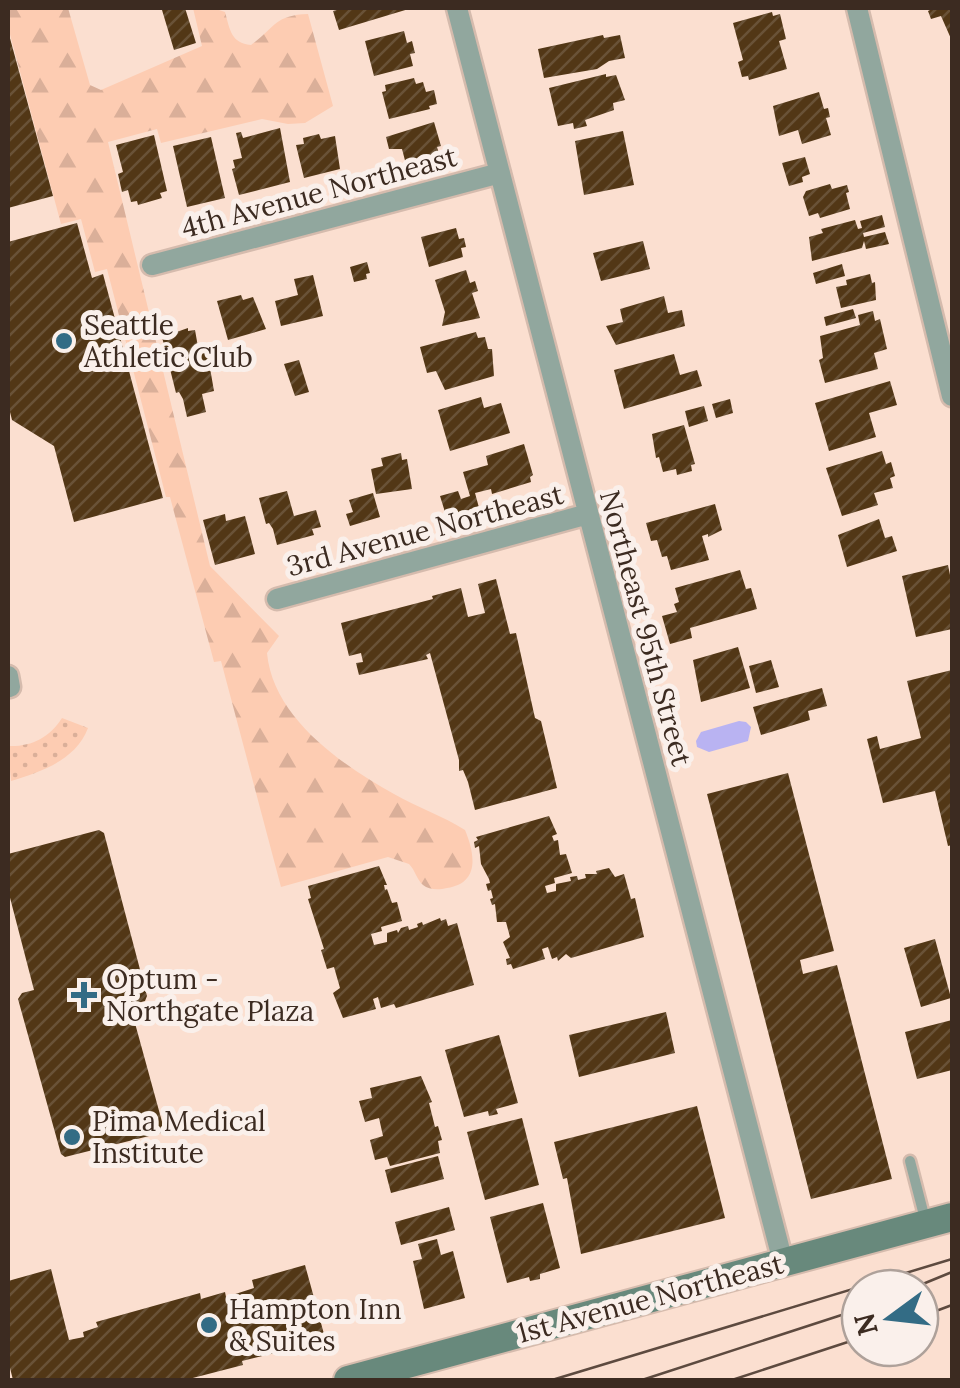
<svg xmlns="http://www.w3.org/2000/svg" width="960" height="1388" viewBox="0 0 960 1388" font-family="Lora,serif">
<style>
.grass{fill:url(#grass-dots)}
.forest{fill:url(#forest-firs)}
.water{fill:#b9b3f2}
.building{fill:url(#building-hatch)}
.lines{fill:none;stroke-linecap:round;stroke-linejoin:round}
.lane-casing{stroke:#d5bbad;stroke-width:15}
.street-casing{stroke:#d5bbad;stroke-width:25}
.secondary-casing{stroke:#d5bbad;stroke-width:32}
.lane{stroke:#91a79e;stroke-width:10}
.street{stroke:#91a79e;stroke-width:20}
.secondary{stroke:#68897c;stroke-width:28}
.tram{stroke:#5d4a3f;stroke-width:2.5}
.poi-dot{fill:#336c85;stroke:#faf0eb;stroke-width:4}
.labels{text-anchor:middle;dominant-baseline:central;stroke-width:10;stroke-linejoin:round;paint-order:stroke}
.street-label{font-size:28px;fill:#3c2b21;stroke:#faf0eb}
.poi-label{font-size:28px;fill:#3c2b21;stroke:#faf0eb;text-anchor:start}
</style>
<defs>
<pattern id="grass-dots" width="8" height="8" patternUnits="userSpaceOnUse" patternTransform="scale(2.5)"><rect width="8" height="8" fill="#fdccb2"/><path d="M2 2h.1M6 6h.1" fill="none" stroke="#daaf99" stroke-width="1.8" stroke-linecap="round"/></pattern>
<pattern id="forest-firs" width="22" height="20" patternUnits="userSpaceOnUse" patternTransform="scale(2.5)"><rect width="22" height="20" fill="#fdccb2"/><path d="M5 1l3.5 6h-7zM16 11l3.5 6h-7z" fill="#daaf99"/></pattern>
<pattern id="building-hatch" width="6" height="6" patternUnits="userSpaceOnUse" patternTransform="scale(2.5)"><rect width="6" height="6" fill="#523716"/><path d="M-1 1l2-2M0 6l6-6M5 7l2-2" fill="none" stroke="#695237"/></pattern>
</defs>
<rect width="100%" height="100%" fill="#fbdfd0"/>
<!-- grass -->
<path class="grass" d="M62 718 88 728C76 760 41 772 11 781L8 746C31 747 49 738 62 718Z"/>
<!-- forest -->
<path class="forest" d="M8 8H68L90 85 101 90 202 46 193 8H213L225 12C230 30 231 43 251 45 275 28 274 15 308 14L333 106 305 123 288 124 262 119 161 143 157 129 108 142 210 566 279 636 267 653C273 718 342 765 394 794 417 807 443 816 465 830 475 854 480 883 447 888 439 890 429 890 423 885 417 880 415 870 409 864L388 857 281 887 221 661 214 662 170 497H166L107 269 95 272 81 219 61 224 8 27Z"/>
<!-- water -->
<path class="water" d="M739 721 746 722 751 727 748 741 709 752 697 747 696 741 701 732Z"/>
<!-- building -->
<path class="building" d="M171 8H185L196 43 174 50 162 10Z
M344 8H412L339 30 333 11Z
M934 8H952V41L941 16 931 19 928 11Z
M772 12 773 16 780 14 786 39 779 41 787 69 749 80 748 76 742 77 738 62 743 60 733 23Z
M8 31 53 196 8 208Z
M404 31 407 43 412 41 415 53 410 54 413 66 374 76 365 41Z
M603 35 604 38 620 35 625 58 609 61 597 69 544 78 538 49Z
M606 74V77L616 75 625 100 613 103 614 110 585 120 587 126 574 129 573 123 558 126 549 88Z
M414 78 416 84 423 82 426 92 434 90 437 104 429 106 430 109 389 119 382 92 386 91 385 85Z
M819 92 824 109 828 108 830 117 826 118 831 135 802 144 798 130 779 136 773 106Z
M434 122 441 146 437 147 440 157 421 161 423 168 408 172 402 149H389L386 137Z
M280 128 290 182 239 195 232 169 235 168 233 160 242 158 236 133 241 132 243 138Z
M623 131 634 185 584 195 575 141Z
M319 134 321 139 335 136 340 169 304 178 296 145 304 144 303 138Z
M154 135 167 191 160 193 162 198 138 205 137 201 131 202 128 190 122 192 118 174 123 172 116 145Z
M211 137 225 198 187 207 173 146Z
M805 157 810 174 802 177 803 182 789 186 782 163Z
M830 184 832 189 847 185 849 192 846 193 850 209 820 218 818 213 809 216 803 197 806 191Z
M882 215 885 227 863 233 864 237 885 232 889 244 866 249 864 241 862 248 812 261 809 237 823 233 821 229 855 220 858 229 862 228 860 221Z
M77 223 92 278 103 274 163 498 74 522 54 446 12 420 8 404V242Z
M456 228 459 239 464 238 466 247 461 248 463 257 429 267 421 237Z
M643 241 650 269 601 281 593 253Z
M367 262 370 273 366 274 367 279 354 282 350 267Z
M842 264 845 276 816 284 813 273Z
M466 270 470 283 475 281 478 291 472 293 480 318 442 326 445 312 435 280Z
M870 274 872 283 875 282 876 300 841 308 836 287 847 285 846 280Z
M313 275 323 316 281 326 275 301 298 295 294 279Z
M241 295 243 300 253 297 266 329 228 340 217 301Z
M664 296 668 313 682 310 685 326 616 345 606 326 623 322 620 309Z
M853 309 856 318 826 326 824 317Z
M873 311 875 321 880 319 887 349 874 353 878 369 825 383 819 360 823 358 820 336 860 325 858 315Z
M188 328V331L195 330 198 347 206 345 214 391 202 394 206 412 187 417 183 399 179 392 176 393 162 337Z
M476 332 478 338 485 337 488 349H492L494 376 445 390 436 371 427 373 420 347Z
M674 354 680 375 697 370 702 386 624 409 614 370Z
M299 360 309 392 295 396 284 364Z
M890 381 897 405 869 413 876 437 829 451 815 403Z
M481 397 484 408 501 403 510 433 450 451 438 410Z
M730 399 733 413 716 418 712 404Z
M704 406 708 421 689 427 685 411Z
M684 425 695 464 691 465 692 471 677 475 676 469 663 472 659 457 656 458 652 434Z
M524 444 533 475 530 477 531 482 492 494 491 489 475 493 481 515 449 525 440 496 458 491 461 499 470 496 463 472 488 465 486 456Z
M882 451 886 464 891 462 895 476 890 478 893 488 874 493 878 505 842 516 826 468Z
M401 453 402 460 407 459 412 489 376 494 371 469 383 466 381 458Z
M287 491 294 516 316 510 321 527 312 529 314 535 277 545 273 529 269 523 266 524 259 498Z
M373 493 380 517 350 526 346 514 353 512 349 500Z
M715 504 722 530 708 537V534L702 536 709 560 671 570 667 556 662 557 657 540 651 541 646 523Z
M225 514 226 521 245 516 255 554 215 565 203 520Z
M879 519 885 538 892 536 897 551 847 567 838 535Z
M948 565 952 585V629L916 637 902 576Z
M740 570 746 589 751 588 757 609 690 628 692 638 670 644 662 616 677 612 674 604 679 602 675 588Z
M496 579 510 634 516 633 535 718 541 721 557 788 475 810 468 782 463 770 459 771V760L430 653 426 655 428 659 359 675 356 663 363 662 361 653 349 656 341 623 433 599 432 596 461 588 468 617 485 613 478 584Z
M738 647 750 688 701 702 693 660Z
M771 660 779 687 756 693 749 666Z
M952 670V845L948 846 935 791 883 803 867 739 877 736 880 749 921 738 907 681Z
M822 688 827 706 808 711 810 720 761 735 753 707Z
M788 773 834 951 800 960 803 974 837 965 892 1179 811 1199 707 794Z
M549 816 557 834 552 836 554 841 558 840 560 855 566 854 572 873 554 878 555 883 545 886 547 893 556 891V884L571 881 570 877 577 876 578 880 586 878 585 874H597L596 871 609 868 615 877 624 874 631 899 635 898 644 937 571 958 566 954 558 961 557 957 552 959 548 947 542 949 545 959 513 969 511 964 507 965 506 959 510 958 503 942 510 937 506 922H497L495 904 492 905 490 899 493 898 491 890 488 891 486 884 490 883 489 879 481 864 479 846 475 848 474 842 478 840 476 837Z
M99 830 104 833 147 996 145 1001 130 1005 164 1129 161 1133 65 1157 61 1154 18 999 22 993 34 990 8 890V854Z
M379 866 387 885H384L385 890 387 889 392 903 397 902 402 921 381 927 382 931 371 934 374 945 387 942V933L397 930 398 933 401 928 408 926 409 930 418 927 417 924 422 922 423 925 440 918 441 921 446 919 448 926 457 923 474 985 396 1008 394 1004 381 1008 378 997 373 999 376 1009 343 1018 333 993 340 988 334 967 327 969 321 950 324 949 308 899 311 898 308 886Z
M935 939 951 998 921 1007 904 948Z
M666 1012 675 1053 579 1077 569 1035Z
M952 1020V1070L917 1079 905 1032Z
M499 1035 518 1103 496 1109 498 1114 489 1116 488 1111 464 1117 445 1050Z
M421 1076 432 1102 429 1103 435 1127 438 1126 442 1140 438 1141 440 1153 390 1166 387 1157 375 1160 370 1140 383 1136 379 1118 365 1122 359 1101 372 1098 370 1088Z
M697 1106 725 1218 581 1254 567 1178 563 1179 554 1142Z
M522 1118 539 1185 485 1200 467 1132Z
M438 1156 444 1179 391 1193 385 1170Z
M543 1203 560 1268 540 1274V1279L530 1281 529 1277 507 1283 490 1217Z
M449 1207 455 1230 401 1245 395 1222Z
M437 1239 441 1255 453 1251 465 1298 424 1309 413 1261 422 1259 418 1244Z
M305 1265 324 1334 274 1348 275 1353 242 1361 243 1365 185 1380H13L8 1360V1281L51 1269 69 1340 84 1337 83 1332 98 1327 96 1322 200 1293 201 1299 225 1292 226 1297 254 1288 252 1280Z"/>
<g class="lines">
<!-- lane casing -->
<g class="lane-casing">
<path id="lane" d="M910 1161 926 1223"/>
</g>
<!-- street casing -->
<g class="street-casing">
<path id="street" d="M457 8 783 1262
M857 8 952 396
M152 265 500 173
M277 599 588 514
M8 676 10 687"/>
</g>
<!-- secondary casing -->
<g class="secondary-casing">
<path id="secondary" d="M348 1380 952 1217"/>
</g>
<!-- lane -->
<use href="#lane" class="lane"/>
<!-- street -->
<use href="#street" class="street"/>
<!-- secondary -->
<use href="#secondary" class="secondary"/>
<!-- tram -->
<path class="tram" d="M913 1288 952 1272
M920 1317 952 1305
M552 1380 952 1259
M642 1380 860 1309
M732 1380 860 1338"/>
</g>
<!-- markers -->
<g class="poi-dot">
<circle cx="64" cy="341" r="10"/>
<path d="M79 980h10v10h10v10h-10v10h-10v-10h-10v-10h10z"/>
<circle cx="72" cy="1137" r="10"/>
<circle cx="209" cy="1325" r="10"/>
</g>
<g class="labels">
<!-- street labels -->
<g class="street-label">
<text transform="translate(319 192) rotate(-15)">4th Avenue Northeast</text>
<text transform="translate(425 530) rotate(-15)">3rd Avenue Northeast</text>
<text transform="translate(646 628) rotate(75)">Northeast 95th Street</text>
<text transform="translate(650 1298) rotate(-15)">1st Avenue Northeast</text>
</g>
<!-- poi labels -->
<g class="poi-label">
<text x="84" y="325">Seattle<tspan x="84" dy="32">Athletic Club</tspan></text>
<text x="106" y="979">Optum -<tspan x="106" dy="32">Northgate Plaza</tspan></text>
<text x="92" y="1121">Pima Medical<tspan x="92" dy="32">Institute</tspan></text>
<text x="229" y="1309">Hampton Inn<tspan x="229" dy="32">&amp; Suites</tspan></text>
</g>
</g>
<!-- border -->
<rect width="960" height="1388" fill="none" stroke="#3c2b21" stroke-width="20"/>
<!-- north arrow -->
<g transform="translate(890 1318) rotate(255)"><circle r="48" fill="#faf0eb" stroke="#aea19a" stroke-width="2.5"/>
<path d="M0-8L18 38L0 25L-18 38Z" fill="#336c85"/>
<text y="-15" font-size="28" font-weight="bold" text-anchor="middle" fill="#3c2b21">N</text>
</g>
</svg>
